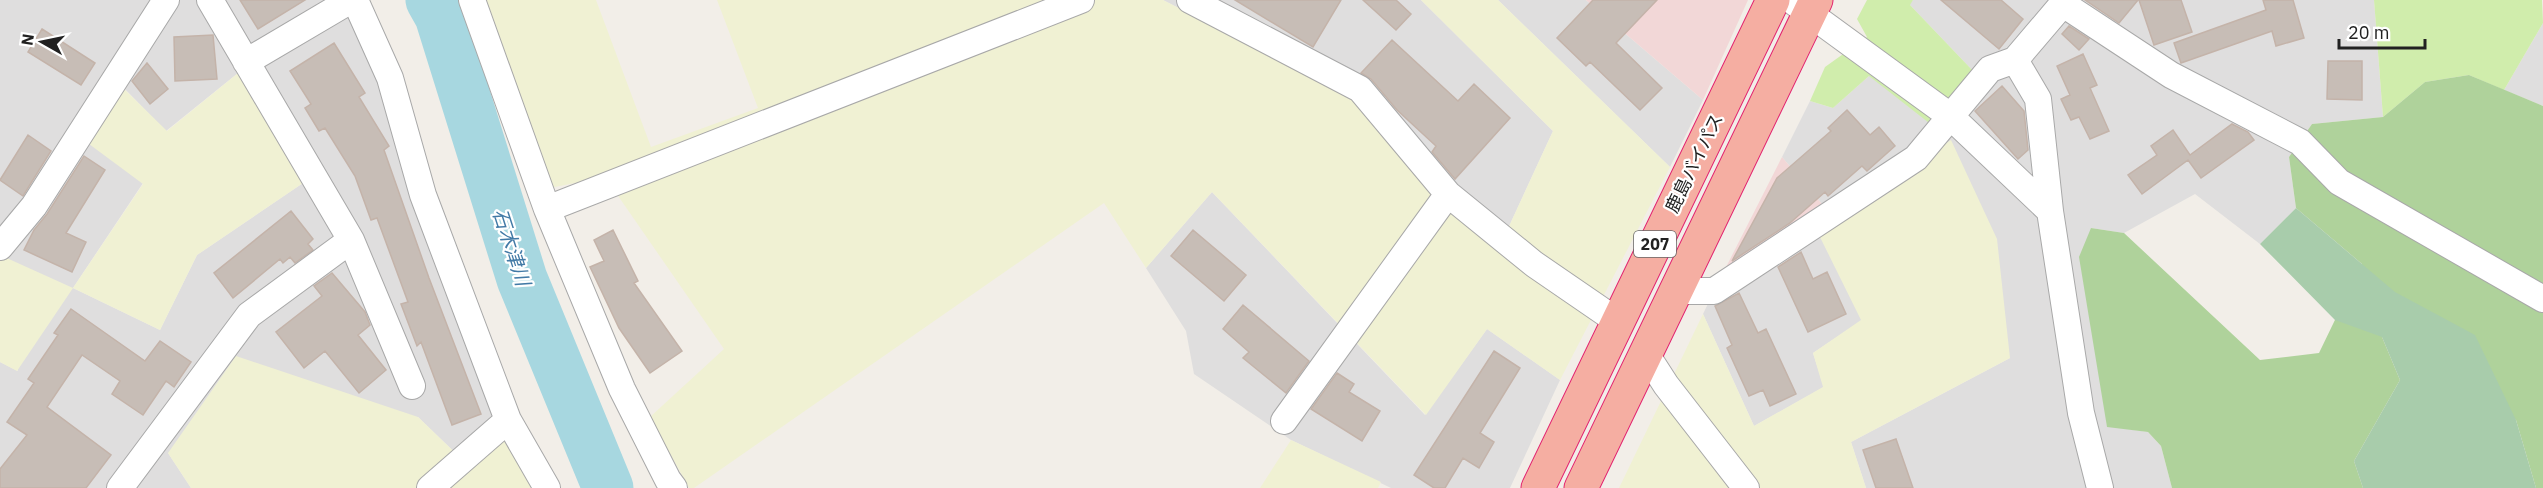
<svg xmlns="http://www.w3.org/2000/svg" width="2543" height="488" viewBox="0 0 2543 488" font-family="'IBM Plex Sans','Noto Sans JP',sans-serif">
<style>
.residential{fill:#dfdede;fill-rule:evenodd}
.commercial{fill:#f2d7d7}
.farmland{fill:#f0f1d3}
.grass{fill:#d0edac}
.forest{fill:#afd29b}
.cemetery{fill:#a8ccab}
.lines{fill:none;stroke-linecap:round;stroke-linejoin:round}
.river{stroke:#a7d7e0;stroke-width:51}
.building{fill:#c7bdb6;stroke:#c4b3a9;stroke-width:1.5}
.minor-casing{stroke:#a8a8a8;stroke-width:28}
.trunk-casing{stroke:#e2226f;stroke-width:35}
.minor{stroke:#fff;stroke-width:26}
.trunk{stroke:#f5aea2;stroke-width:33}
.labels{text-anchor:middle;dominant-baseline:central;stroke-width:4.5;stroke-linejoin:round;paint-order:stroke}
.shield{fill:#fff;stroke:#646464;stroke-width:1.5}
.shield-label{font-size:16px;font-weight:bold;fill:#212121}
.street-label{font-size:18px;fill:#212121;stroke:#fff}
.water-label{font-size:20px;font-style:italic;fill:#427aa6;stroke:#fff}
</style>
<rect width="100%" height="100%" fill="#f2eee8"/>
<!-- residential -->
<path class="residential" d="M0 0H363L427 196 519 418 472 469 418 417 168 453 191 488H0V362L18 371 0 255ZM243 69 306 181 197 255 160 330 73 288 143 183 121 85 166 131Z
M1163 0H1421L1553 131 1499 248 1435 199 1352 97Z
M1498 0H1586L1703 100 1670 167Z
M1913 0H2374L2383 117 2312 124 2289 157 2296 208 2260 244 2195 194 2124 233 2091 228 2107 426 2148 432 2161 446 2172 488H1866L1851 442 2010 358 1861 321 1813 353 1824 387 1754 426 1703 314 1722 275 1827 210 1782 157 1810 101 1833 108 1869 76 1975 73 1909 4Z
M2543 23V106L2504 90Z
M1212 192 1425 415 1487 329 1560 380 1510 488H1391L1291 440 1194 374 1186 331 1146 268Z"/>
<!-- commercial -->
<path class="commercial" d="M1586 0H1748L1703 100Z
M1782 157 1827 210 1722 275Z"/>
<!-- farmland -->
<path class="farmland" d="M483 0H596L651 147 758 108 717 0H1163L1352 97 1435 199 1499 248 1553 131 1421 0H1498L1670 167 1560 380 1487 329 1426 415 1212 192 1146 268 1104 203 694 488H689L650 417 724 349 605 177 550 188Z
M243 69 306 181 197 255 160 330 73 288 17 371 0 362V255L73 288 143 184 85 141 120 85 167 131Z
M1951 140 1997 239 2010 358 1851 442 1866 488H1619L1703 314 1754 426 1823 387 1813 353 1861 320 1817 231Z
M236 356 418 417 472 469 519 418 556 488H191L168 453Z
M1291 440 1381 482 1378 488H1260Z"/>
<!-- grass -->
<path class="grass" d="M1867 0H1913L1910 5 1975 73 1933 126 1869 76 1833 108 1810 101 1825 67 1867 37 1857 19Z
M2374 0H2542L2543 23 2504 90 2469 75 2425 82 2383 117Z"/>
<!-- forest -->
<path class="forest" d="M2469 75 2543 106V488H2536L2516 420 2382 337 2400 380 2354 461 2363 488H2172L2161 446 2148 432 2107 427 2079 257 2091 228 2124 233 2260 360 2319 353 2362 264 2296 208 2289 157 2312 124 2383 117 2425 82Z"/>
<!-- cemetery -->
<path class="cemetery" d="M2296 208 2395 292 2475 335 2516 420 2536 488H2363L2354 461 2400 380 2382 337 2335 320 2260 244Z"/>
<g class="lines">
<!-- river -->
<path class="river" d="M431 0 440 16 522 279 608 488"/>
</g>
<!-- building -->
<path class="building" d="M240 0H305L258 29Z
M1235 0H1341L1313 47Z
M1363 0H1396L1411 14 1396 30Z
M1593 0H1657L1616 43 1662 88 1640 110 1590 62 1586 66 1557 38Z
M1941 0H2001L2023 19 1999 49Z
M2085 0H2138L2119 23Z
M2139 0H2181L2192 32 2154 45Z
M2263 0H2293L2304 38 2276 46 2272 31 2181 63 2174 43 2266 10Z
M2069 26 2089 39 2079 50 2062 34Z
M42 29 95 63 81 85 28 52Z
M213 35 217 79 175 81 174 37Z
M1392 40 1458 101 1474 84 1510 118 1455 179 1432 152 1436 146 1397 110 1371 79 1361 73Z
M334 43 365 93 359 97 389 146 384 150 429 278 481 414 452 425 421 342 417 346 401 304 408 302 377 218 371 220 355 176 325 128 319 131 305 108 311 104 290 71Z
M2083 54 2097 85 2090 88 2109 131 2090 139 2079 117 2071 120 2061 99 2070 95 2057 66Z
M2328 61H2362V100L2327 99Z
M147 63 168 89 150 104 132 81Z
M2002 86 2024 111 2028 150 2018 159 1975 111Z
M1847 110 1870 135 1879 127 1895 146 1867 171 1862 166 1828 196 1825 192 1790 223 1732 261 1777 178 1831 131 1828 128Z
M2232 124 2248 132 2254 140 2201 178 2188 160 2142 194 2128 175 2157 155 2151 146 2173 130 2190 155Z
M28 135 51 151 23 196 0 180Z
M84 156 105 170 66 233 86 242 72 272 24 250 34 230 47 214Z
M291 211 313 239 308 244 313 250 295 263 290 257 283 263 280 259 233 298 214 273Z
M613 230 638 281 634 283 682 351 650 373 619 328 590 267 604 261 594 240Z
M1193 230 1246 275 1224 301 1171 256Z
M1801 252 1813 279 1827 272 1846 314 1808 332 1778 267Z
M332 273 365 312 370 325 358 335 386 370 359 393 325 351 304 368 276 332 322 296 314 286Z
M1739 293 1758 333 1766 329 1796 394 1770 406 1763 390 1749 396 1727 348 1732 345 1715 306Z
M1243 305 1309 361 1286 393 1243 358 1249 352 1223 329Z
M71 309 145 361 160 341 191 362 174 387 166 381 143 415 112 394 120 381 82 355 47 407 111 455 86 488H0V469L27 435 7 422 34 383 28 379 58 335 54 333Z
M1494 351 1520 368 1480 433 1494 442 1479 468 1463 458 1445 488H1434L1414 475Z
M1337 373 1354 384 1349 392 1380 411 1362 441 1311 409Z
M1896 439 1913 488H1876L1863 450Z"/>
<g class="lines">
<!-- minor casing -->
<g class="minor-casing">
<path id="minor" d="M210 0 351 240 412 386
M355 0 390 78 423 195 508 420 547 488
M472 0 547 209 622 389 668 480 674 488
M1190 0 1360 89 1448 194 1534 264 1617 321
M1791 0 1950 116 2050 211 2081 413 2100 488
M2063 4 2171 75 2300 142 2339 182 2543 299
M2015 60 2038 99 2050 211
M246 62 351 0
M547 209 1081 0
M0 247 34 206 166 0
M1676 291H1714L1916 158 1990 69 2015 60 2066 0
M1646 354 1666 385 1746 488
M1284 421 1448 194
M120 488 249 315 351 240
M430 488 508 420"/>
</g>
<!-- trunk casing -->
<g class="trunk-casing">
<path id="trunk" d="M1538 488 1773 0
M1581 488 1816 0"/>
</g>
<!-- minor -->
<use href="#minor" class="minor"/>
<!-- trunk -->
<use href="#trunk" class="trunk"/>
</g>
<g class="labels">
<!-- shield labels -->
<rect class="shield" x="1634" y="231" width="42" height="26" rx="4.5"/>
<g class="shield-label">
<text x="1655" y="244">207</text>
</g>
<!-- street labels -->
<g class="street-label">
<text transform="translate(1694 163) rotate(-64)">鹿島バイパス</text>
</g>
<!-- water labels -->
<g class="water-label">
<text transform="translate(512 247) rotate(72)">石木津川</text>
</g>
</g>
<!-- north arrow -->
<g transform="translate(42 42) rotate(279)" stroke="#ffffff" stroke-width="4.5" paint-order="stroke">
<path d="M0-4.5L10 22L0 15L-10 22Z" fill="#212121"/>
<text y="-9" font-size="16" font-weight="bold" text-anchor="middle" fill="#212121">N</text>
</g>
<!-- scale -->
<path d="M2339 39v9h86v-9" fill="none" stroke="#212121" stroke-width="3"/>
<text x="2348" y="39" font-size="18" fill="#212121" stroke="#ffffff" stroke-width="4.5" paint-order="stroke">20 m</text>
</svg>
